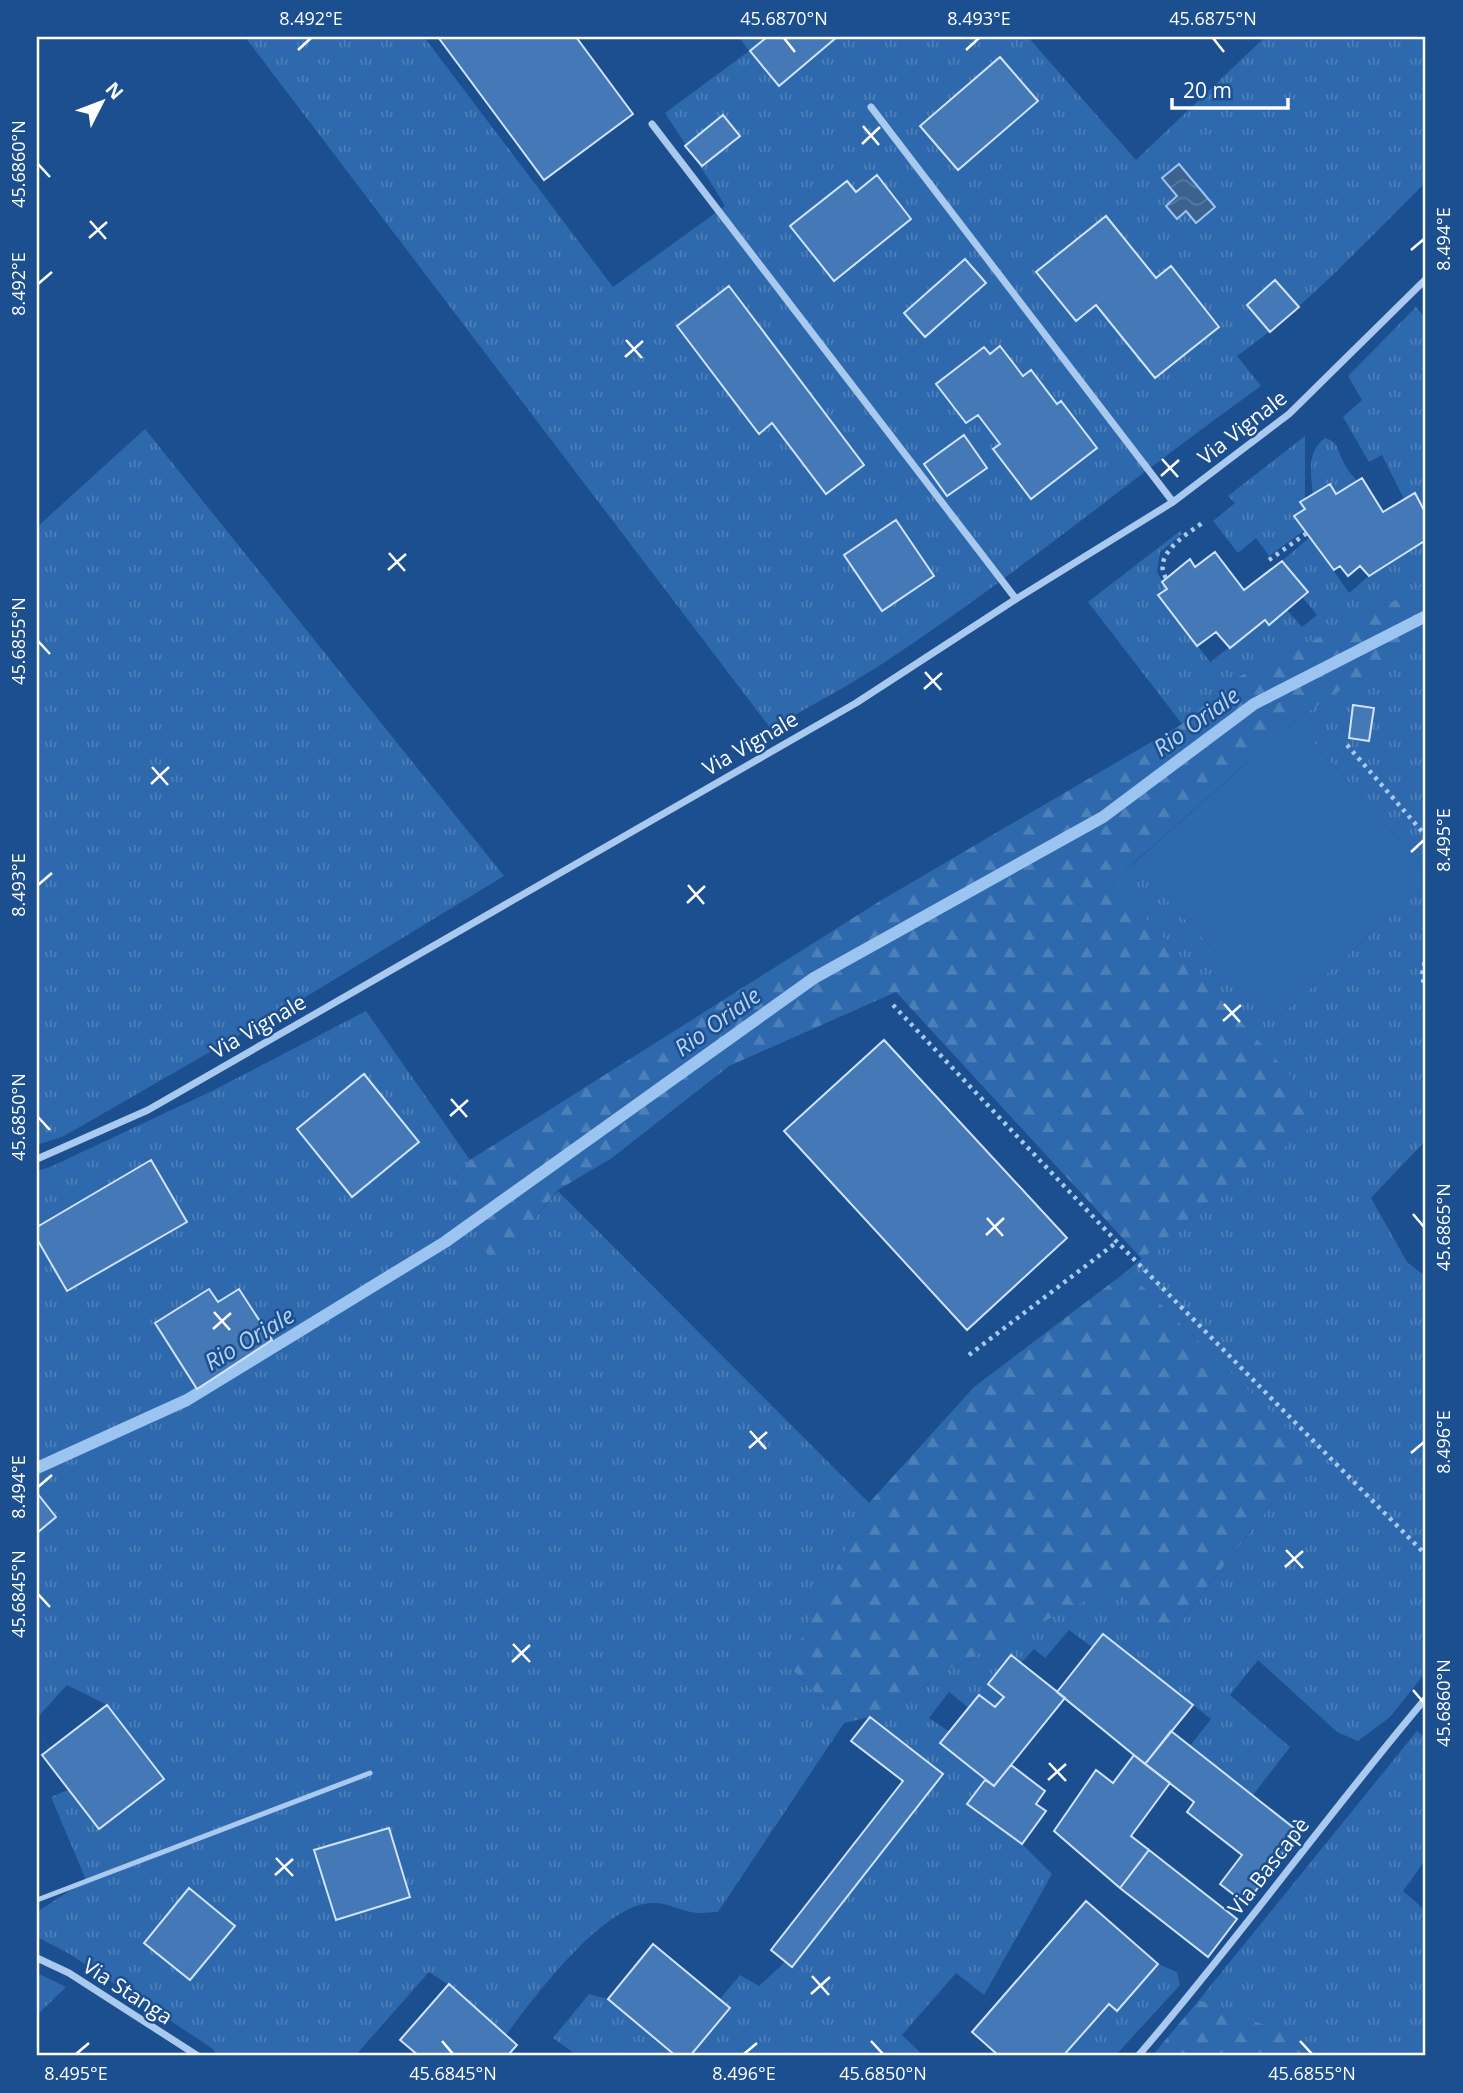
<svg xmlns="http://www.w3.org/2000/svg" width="1463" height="2093" viewBox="0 0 1463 2093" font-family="'Open Sans',sans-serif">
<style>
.grass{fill:url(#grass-tufts)}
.forest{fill:url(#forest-firs)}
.pitch{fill:#2e69ad}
.water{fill:url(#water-waves);stroke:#9cc4f0;stroke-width:2}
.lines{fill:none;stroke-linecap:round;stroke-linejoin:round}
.stream{stroke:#9cc4f0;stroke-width:12}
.building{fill:#4478b7;stroke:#cfe3fa;stroke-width:2}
.path{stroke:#a9c9ee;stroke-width:4.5;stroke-dasharray:3.5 5;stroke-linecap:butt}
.lane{stroke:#a9c9ee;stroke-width:5}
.street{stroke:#a9c9ee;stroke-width:7}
.ticks{fill:none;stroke:#fff;stroke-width:2.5}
.labels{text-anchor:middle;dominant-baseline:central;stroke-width:5;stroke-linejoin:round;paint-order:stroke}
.street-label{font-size:21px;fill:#fff;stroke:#1b4f8f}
.water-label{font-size:23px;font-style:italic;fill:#b5d3f5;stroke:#1b4f8f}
.neatline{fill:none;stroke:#fff;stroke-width:2.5}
.ticks-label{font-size:18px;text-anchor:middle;fill:#fff}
</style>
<defs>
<pattern id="grass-tufts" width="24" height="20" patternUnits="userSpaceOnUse" patternTransform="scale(1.75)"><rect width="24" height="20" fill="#2e69ad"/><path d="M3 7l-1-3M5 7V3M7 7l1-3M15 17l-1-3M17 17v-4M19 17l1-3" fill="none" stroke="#4d80b9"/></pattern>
<pattern id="forest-firs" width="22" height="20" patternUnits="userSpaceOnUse" patternTransform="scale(1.75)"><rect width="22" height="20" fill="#2e69ad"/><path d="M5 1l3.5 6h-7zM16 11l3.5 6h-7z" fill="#4d80b9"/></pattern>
<pattern id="water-waves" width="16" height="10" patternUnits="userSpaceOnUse" patternTransform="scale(1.75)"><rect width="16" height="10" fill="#3c6290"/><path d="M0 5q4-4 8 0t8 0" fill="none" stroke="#597aa1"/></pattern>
</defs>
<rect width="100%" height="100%" fill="#1b4f8f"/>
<!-- grass -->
<path class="grass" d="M245 37H424L613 287 725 206C707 174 685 145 665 113L749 51 739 37H1028L1136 160 1265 37H1426V182C1365 242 1307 306 1237 356L1261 386C1135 476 1015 576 885 662 849 686 809 706 771 729Z
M1416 307 1426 319V514L1415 493 1404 499 1382 455 1369 462 1343 417 1362 400 1348 376Z
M145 429 504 876 304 998 64 1136 37 1145V527Z
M1305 436V509L1294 516 1305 530 1269 556 1256 538 1238 553 1213 521 1235 503 1228 496Z
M1325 438C1339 442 1337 450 1343 461 1346 468 1352 475 1357 481L1336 494 1330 484 1313 495C1311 473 1306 452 1325 438Z
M1180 531 1182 534 1160 552 1157 572 1167 589 1159 595 1210 662 1265 620 1269 625 1287 610 1302 627 1317 615 1302 597 1308 592 1282 561 1310 537 1349 593 1369 576 1426 540V585L1238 677 1182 724 1088 602Z
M1426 644V870L1294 721 1356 680Z
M1134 863 1276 1019 1426 884V1140L1371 1198 1407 1262 1426 1277V1672L1390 1717 1358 1741 1337 1732 1258 1660 1230 1695 1290 1747 1253 1795 1190 1746 1211 1719 1103 1634 1092 1647 1069 1630 1045 1658 1034 1649 1021 1663 1011 1656 988 1684 1004 1697 995 1707 979 1695 969 1708 949 1692 929 1718 950 1732 941 1744 985 1780 967 1804 1022 1844 1052 1874 984 1995 956 1973 902 2035 924 2056H690L730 2008 720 1999 740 1975 759 1986 786 1961 793 1966 943 1774 878 1723 942 1672 1112 1587 1171 1635 1311 1452 1127 1271 1196 1213 1326 1115 1112 882Z
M366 1011 470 1160 452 1182 495 1265 558 1191 869 1503 788 1665 844 1723 718 1912C709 1912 700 1914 691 1912 679 1910 667 1903 655 1903 605 1900 533 1999 506 2035L449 1985 429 1972 355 2056H224L218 2052 217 2056 213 2049 68 1953 37 1937V1912L86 1880 51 1797 68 1790 73 1794 37 1727 80 1804 98 1829 164 1778 107 1705 67 1685 37 1718V1171L50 1167 212 1091Z
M1417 1731 1426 1738V1859L1403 1891 1426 1911V2056H1339L1199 2000Z
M1158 1964 1177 1972 1180 1985 1115 2056H1063L1109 2004 1117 2010Z
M37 1973 66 1987 37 2015Z
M589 1994 608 1999 676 2056H578L553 2038Z"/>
<!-- forest -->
<path class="forest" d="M1426 585V644L1356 680 1294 721 1112 882 1327 1115 1196 1213 1142 1259 896 992 729 1066 612 1158 558 1190 495 1266 452 1182 470 1160 880 901 1182 724 1238 677Z
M1127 1271 1311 1452 1170 1636 1111 1588 942 1672 878 1723 870 1717 844 1723 788 1665 869 1503 974 1387Z
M1199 2000 1334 2052 1339 2056H1152Z"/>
<!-- pitch -->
<path class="pitch" d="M1294 721 1426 870V884L1276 1019 1134 863Z"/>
<!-- water -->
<path class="water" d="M1179 164 1215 207 1196 223 1186 211 1177 219 1166 206 1177 196 1162 178Z"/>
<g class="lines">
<!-- stream -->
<path class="stream" d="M37 1468 187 1400 445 1242 814 978 1103 817 1254 704 1426 616"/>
</g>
<!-- building -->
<path class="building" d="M438 37H576L633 114 544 180Z
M767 37H837L779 86 750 51Z
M1000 57 1038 101 958 170 920 126Z
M723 115 740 136 702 166 685 146Z
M877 175 911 219 834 281 790 226 847 181 856 192Z
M1106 216 1156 278 1171 266 1219 327 1155 378 1096 305 1076 321 1036 272Z
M965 259 986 283 925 337 904 313Z
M1275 280 1299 307 1270 332 1247 305Z
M729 286 864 465 826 494 772 423 759 434 677 326Z
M1000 346 1023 376 1031 370 1057 404 1061 401 1097 448 1031 499 993 449 1000 444 978 415 966 423 936 384 984 347 990 354Z
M964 435 987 468 947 496 924 464Z
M1362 478 1383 512 1415 493 1426 514V540L1369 576 1360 566 1348 576 1340 566 1334 570 1294 516 1305 509 1300 502 1330 484 1336 494Z
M896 520 934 576 882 611 844 555Z
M1215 552 1244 590 1282 561 1308 592 1269 625 1265 620 1230 648 1216 632 1197 646 1158 595 1167 589 1162 582 1190 559 1195 567Z
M1353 705 1374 708 1369 741 1349 738Z
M884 1040 1067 1238 967 1330 784 1131Z
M364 1074 419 1142 352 1197 297 1129Z
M151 1160 187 1222 67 1291 37 1239V1227Z
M209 1289 218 1302 239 1289 272 1340 197 1389 155 1323Z
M37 1493 56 1517 37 1533Z
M1103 1634 1193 1705 1145 1764 1057 1692Z
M1011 1655 1065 1698 994 1786 940 1743 979 1695 995 1707 1004 1697 988 1684Z
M107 1705 164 1779 99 1829 42 1755Z
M870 1717 943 1774 792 1967 771 1950 903 1781 851 1741Z
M1171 1731 1299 1832 1246 1904 1220 1884 1242 1855 1187 1812 1194 1802 1145 1764Z
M1134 1755 1170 1783 1131 1836 1149 1850 1120 1888 1054 1831 1096 1770 1113 1783Z
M1011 1765 1045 1791 1036 1804 1046 1811 1022 1844 967 1804 985 1780 994 1786Z
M389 1828 410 1897 336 1920 314 1850Z
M1149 1850 1237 1919 1208 1957 1120 1888Z
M189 1888 235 1926 190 1980 144 1943Z
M1086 1901 1158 1964 1117 2011 1109 2004 1063 2056H999L972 2032Z
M653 1944 730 2008 690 2056H676L608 1999Z
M449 1984 517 2045 507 2056H419L400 2040Z"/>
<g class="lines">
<!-- path -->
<path class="path" d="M1269 560 1307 533
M1166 578C1151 554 1189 533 1205 521
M1347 745 1426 836
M1426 954 1422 977 1426 990
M893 1005 1117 1242 1426 1555
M969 1355 1117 1242"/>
<!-- lane -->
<path class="lane" d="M37 1900 370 1773"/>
<!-- street -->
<path class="street" d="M871 107 1173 502
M652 124 1016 599
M37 1159 148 1110 856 703 1016 599 1173 502 1289 414 1426 279
M37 1958 69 1973 198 2056
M1138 2056C1238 1940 1327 1815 1426 1698"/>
</g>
<!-- ticks -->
<path class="ticks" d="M784 38 795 52M1213 38 1224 52M298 50 311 38M966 50 979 38M863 126 879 145M862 144 880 127M38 164 50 177M90 221 106 239M89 238 107 222M1411 250 1424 239M38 284 52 272M626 340 642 358M625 357 643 341M1162 459 1178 477M1161 476 1179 460M389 553 405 571M388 570 406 554M38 641 50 654M925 672 941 690M924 689 942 673M152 767 168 785M151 784 169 767M1411 852 1424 840M38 885 52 873M688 885 704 904M687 903 705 886M1224 1004 1240 1022M1223 1021 1241 1005M451 1099 467 1117M450 1116 468 1100M38 1117 50 1130M1413 1214 1424 1227M987 1218 1003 1236M986 1235 1004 1218M214 1312 230 1330M213 1329 231 1313M750 1431 766 1449M749 1448 767 1432M1411 1453 1424 1442M38 1487 52 1475M1286 1550 1303 1568M1285 1567 1303 1551M38 1594 50 1607M513 1644 530 1662M512 1662 530 1645M1413 1690 1424 1703M1049 1763 1066 1781M1048 1780 1066 1764M276 1858 293 1876M275 1875 293 1859M812 1976 829 1995M811 1994 830 1977M442 2041 453 2054M871 2041 883 2054M1300 2041 1312 2054M76 2054 89 2043M744 2054 757 2043"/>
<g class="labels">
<!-- street labels -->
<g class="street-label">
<text transform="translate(1242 427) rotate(-38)">Via Vignale</text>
<text transform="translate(750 743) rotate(-30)">Via Vignale</text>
<text transform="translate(258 1026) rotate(-30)">Via Vignale</text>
<text transform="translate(1268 1866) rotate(-52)">Via Bascapè</text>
<text transform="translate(128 1991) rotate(33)">Via Stanga</text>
</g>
<!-- water labels -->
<g class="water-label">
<text transform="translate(1196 721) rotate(-36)">Rio Oriale</text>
<text transform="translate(717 1021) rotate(-36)">Rio Oriale</text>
<text transform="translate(249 1338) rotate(-31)">Rio Oriale</text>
</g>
</g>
<!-- border -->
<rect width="1463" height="2093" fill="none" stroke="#1b4f8f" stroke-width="77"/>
<!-- north arrow -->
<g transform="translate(102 102) rotate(48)" stroke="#1b4f8f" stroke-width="5" paint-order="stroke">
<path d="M0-5L12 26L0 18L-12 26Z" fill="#ffffff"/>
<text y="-10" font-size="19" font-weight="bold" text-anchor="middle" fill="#ffffff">N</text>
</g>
<!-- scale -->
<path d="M1172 98v10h116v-10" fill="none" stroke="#ffffff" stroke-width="3.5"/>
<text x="1183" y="98" font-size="21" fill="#ffffff" stroke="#1b4f8f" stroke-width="5" paint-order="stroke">20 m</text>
<rect x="38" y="38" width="1386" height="2016" class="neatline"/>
<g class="ticks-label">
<text x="311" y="25">8.492°E</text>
<text x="784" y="25">45.6870°N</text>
<text x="979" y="25">8.493°E</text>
<text x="1213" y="25">45.6875°N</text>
<text transform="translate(19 164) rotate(-90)" y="6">45.6860°N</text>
<text transform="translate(1444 239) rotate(-90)" y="6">8.494°E</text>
<text transform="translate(19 284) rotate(-90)" y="6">8.492°E</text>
<text transform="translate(19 641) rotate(-90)" y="6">45.6855°N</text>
<text transform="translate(1444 840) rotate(-90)" y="6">8.495°E</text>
<text transform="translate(19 885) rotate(-90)" y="6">8.493°E</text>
<text transform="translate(19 1117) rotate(-90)" y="6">45.6850°N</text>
<text transform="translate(1444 1227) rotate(-90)" y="6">45.6865°N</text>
<text transform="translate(1444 1442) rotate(-90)" y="6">8.496°E</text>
<text transform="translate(19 1487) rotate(-90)" y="6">8.494°E</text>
<text transform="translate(19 1594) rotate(-90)" y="6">45.6845°N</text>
<text transform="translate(1444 1703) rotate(-90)" y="6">45.6860°N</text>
<text x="76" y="2080">8.495°E</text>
<text x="453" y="2080">45.6845°N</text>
<text x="744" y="2080">8.496°E</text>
<text x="883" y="2080">45.6850°N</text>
<text x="1312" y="2080">45.6855°N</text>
</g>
</svg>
